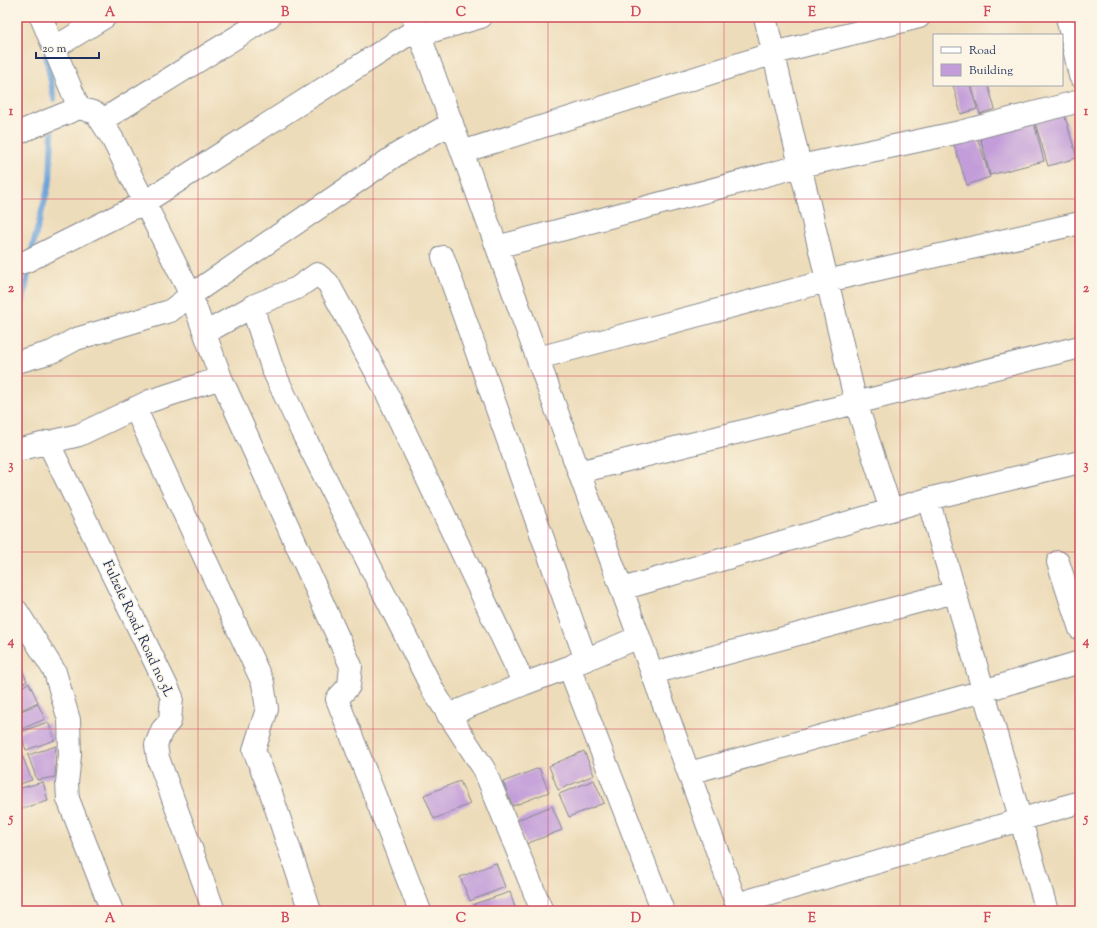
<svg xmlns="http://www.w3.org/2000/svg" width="1097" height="928" viewBox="0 0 1097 928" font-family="'Sorts Mill Goudy',serif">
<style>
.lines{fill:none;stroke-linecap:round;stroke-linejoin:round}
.stream{stroke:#69a2d8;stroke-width:6}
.building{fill:#c29dd9}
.minor-casing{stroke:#84868c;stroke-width:24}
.minor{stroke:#fff;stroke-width:22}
.grid{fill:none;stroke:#d1495b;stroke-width:1;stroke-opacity:0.55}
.labels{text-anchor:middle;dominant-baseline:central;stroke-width:3;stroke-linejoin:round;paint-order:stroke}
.street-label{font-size:14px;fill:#1b2f5e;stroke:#fcf5e5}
.neatline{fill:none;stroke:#d1495b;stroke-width:1.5}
.grid-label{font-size:13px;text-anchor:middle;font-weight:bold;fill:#d1495b}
</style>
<rect width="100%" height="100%" fill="#fcf5e5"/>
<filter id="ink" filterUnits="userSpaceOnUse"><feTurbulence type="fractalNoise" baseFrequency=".025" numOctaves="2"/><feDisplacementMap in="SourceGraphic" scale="8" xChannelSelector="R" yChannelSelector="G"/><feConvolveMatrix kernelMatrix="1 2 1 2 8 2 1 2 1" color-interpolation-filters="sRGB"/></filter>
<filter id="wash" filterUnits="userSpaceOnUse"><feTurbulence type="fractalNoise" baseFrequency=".012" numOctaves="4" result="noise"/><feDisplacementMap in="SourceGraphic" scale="16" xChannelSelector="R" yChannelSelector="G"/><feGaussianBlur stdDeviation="0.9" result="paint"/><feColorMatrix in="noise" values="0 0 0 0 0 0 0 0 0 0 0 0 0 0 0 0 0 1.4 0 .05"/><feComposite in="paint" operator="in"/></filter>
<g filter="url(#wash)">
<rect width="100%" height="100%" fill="#eddcb9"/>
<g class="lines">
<!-- stream -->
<path class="stream" d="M46 55 54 99
M31 253 50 180 52 133
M17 325 25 293 29 266"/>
</g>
<g id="blocks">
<!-- building -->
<path class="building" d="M953 85H970L977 109 961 114Z
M971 85H988L995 109 980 114Z
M1064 113 1077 158 1048 166 1035 122Z
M1033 119 1044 161 990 175 979 133Z
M976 134 990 177 967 185 953 142Z
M17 659 27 681 17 686Z
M29 683 38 702 17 712V689Z
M38 704 45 719 17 731V713Z
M48 722 55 740 26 750 23 741 17 743V733Z
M56 746 55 777 37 780 28 755Z
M584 751 594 775 558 790 549 766Z
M21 753 32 780 17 785V754Z
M539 768 549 792 513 806 503 782Z
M594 780 604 803 569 817 559 794Z
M460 781 470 804 434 819 424 795Z
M43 782 48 801 17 810V789Z
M552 806 562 830 526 844 517 820Z
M496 863 505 887 470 901 460 877Z
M510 892 516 911H476L474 904Z"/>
</g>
</g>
<g filter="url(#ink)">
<use href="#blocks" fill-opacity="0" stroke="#84868c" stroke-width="1"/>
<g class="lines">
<!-- minor casing -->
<g class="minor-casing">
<path id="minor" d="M41 17 79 108
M413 17 739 911
M765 17 856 403 891 510
M1067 17 1080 76
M419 35 481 17
M54 48 105 17
M101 121 269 17
M17 134 27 129 79 108 96 113 112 138 191 295 399 153 452 123
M462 152 774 53 919 17
M497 247 800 166 960 132 1080 101
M443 257 586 660
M17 264 27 261 145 202 417 29
M255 305 297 288 317 274 328 283 383 385 524 684 569 667 663 911
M205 333 255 305 256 319 273 370 302 432 434 692 484 769 542 911
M538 358 827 281 1080 223
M17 362 52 352 76 339 170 311 191 295 221 378 150 401 79 435 17 450
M221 378 351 666 349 686 337 699 420 911
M135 408 263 683 267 709 254 750 271 793 310 911
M48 442 172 697 170 721 162 730 156 745 158 758 214 911
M579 472 1080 347
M928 499 1047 911
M1058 562 1080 629
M622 589 928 499 1080 462
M17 611 55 672 69 720 70 755 67 783 68 799 112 911
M573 665 639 637
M653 673 955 592
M448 715 524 684
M689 773 983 691 1080 662
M737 904 1080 802"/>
</g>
<!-- minor -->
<use href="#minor" class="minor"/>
</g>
</g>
<!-- grid -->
<path class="grid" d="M198 17V911M373 17V911M548 17V911M724 17V911M900 17V911M17 199H1080M17 376H1080M17 552H1080M17 729H1080"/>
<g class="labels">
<!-- street labels -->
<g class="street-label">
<text transform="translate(137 629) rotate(65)">Fulzele Road, Road no 5L</text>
</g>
</g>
<!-- margin -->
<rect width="1097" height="928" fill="none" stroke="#fcf5e5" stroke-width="44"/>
<!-- legend -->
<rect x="933" y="34" width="130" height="52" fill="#fcf5e5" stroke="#a2a6af"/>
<rect x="941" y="47" width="20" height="6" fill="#ffffff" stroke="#a2a6af"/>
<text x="969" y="54" font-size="12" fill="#1b2f5e">Road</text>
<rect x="941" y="64" width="20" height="12" fill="#c29dd9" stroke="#a2a6af"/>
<text x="969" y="74" font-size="12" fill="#1b2f5e">Building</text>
<!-- scale -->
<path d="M36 52v6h63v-6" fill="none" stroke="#1b2f5e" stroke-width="2"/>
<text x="42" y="52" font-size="12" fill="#1b2f5e" stroke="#fcf5e5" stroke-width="3" paint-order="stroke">20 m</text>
<rect x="22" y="22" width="1053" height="884" class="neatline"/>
<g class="grid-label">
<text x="110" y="16">A</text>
<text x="285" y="16">B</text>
<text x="461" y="16">C</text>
<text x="636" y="16">D</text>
<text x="812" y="16">E</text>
<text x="987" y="16">F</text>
<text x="11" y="115">1</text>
<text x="1086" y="115">1</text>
<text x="11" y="292">2</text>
<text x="1086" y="292">2</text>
<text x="11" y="469">3</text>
<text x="1086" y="469">3</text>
<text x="11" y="645">4</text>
<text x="1086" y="645">4</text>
<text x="11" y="822">5</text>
<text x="1086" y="822">5</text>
<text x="110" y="922">A</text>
<text x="285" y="922">B</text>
<text x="461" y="922">C</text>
<text x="636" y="922">D</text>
<text x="812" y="922">E</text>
<text x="987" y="922">F</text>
</g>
</svg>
